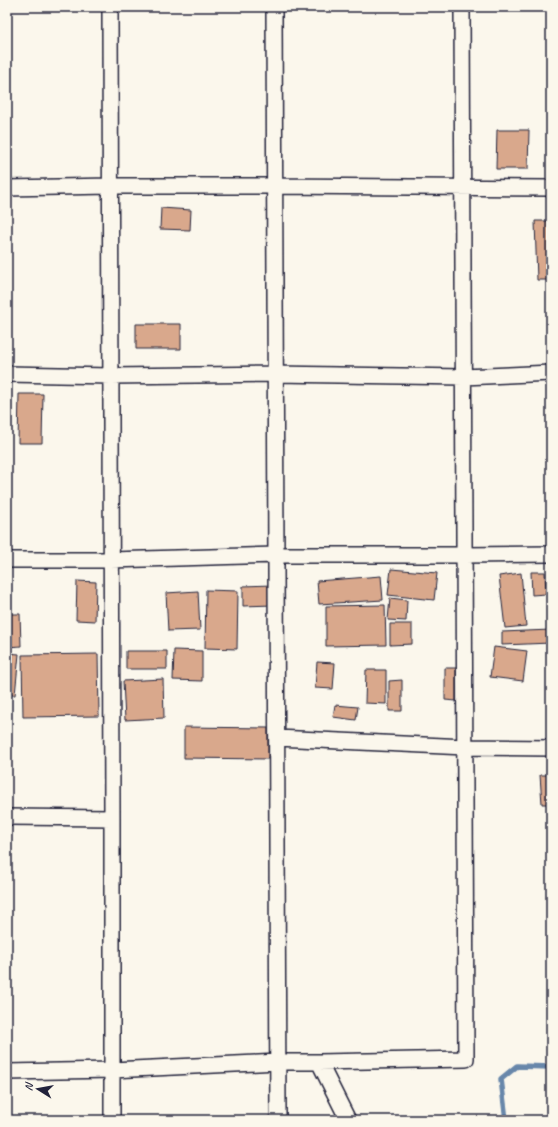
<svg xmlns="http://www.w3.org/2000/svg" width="558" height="1127" viewBox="0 0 558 1127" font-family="Caveat,sans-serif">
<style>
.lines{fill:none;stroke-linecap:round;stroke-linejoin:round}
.stream{stroke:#6887aa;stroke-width:5.5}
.building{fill:#d9a88c;stroke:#22223b}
.street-casing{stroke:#22223b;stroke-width:18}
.street{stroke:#fbf7ec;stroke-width:15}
</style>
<rect width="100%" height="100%" fill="#fbf7ec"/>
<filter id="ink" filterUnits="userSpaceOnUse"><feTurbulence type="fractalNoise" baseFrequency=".025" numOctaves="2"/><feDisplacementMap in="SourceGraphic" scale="8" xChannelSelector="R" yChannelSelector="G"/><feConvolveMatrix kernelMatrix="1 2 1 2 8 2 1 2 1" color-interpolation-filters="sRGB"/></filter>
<g filter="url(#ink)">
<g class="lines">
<!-- stream -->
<path class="stream" d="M506 1120 501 1079 517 1066 551 1067"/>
</g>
<!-- building -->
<path class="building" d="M497 130H529L528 169H496Z
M161 208 191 210 190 230 160 229Z
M535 221H551V280H537Z
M136 324H181V349H136Z
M19 394H43L42 443H18Z
M391 569 437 573 434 600 388 595Z
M531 572H545L546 594 532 595Z
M521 573 526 626 505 628 499 576Z
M381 576 383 600 319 604 317 581Z
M77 581 96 582 95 621 76 620Z
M272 585 273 605 243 606V586Z
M206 590 238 591 237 649 205 648Z
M198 591 200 630 168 631 166 593Z
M390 598 407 600 406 621 388 620Z
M385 605 386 645 326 646V606Z
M7 614H20L21 646 7 647Z
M390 624H412V644L390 645Z
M551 630V643L502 645V632Z
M494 647 527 651 523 681 490 677Z
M174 650 202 651V681L173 680Z
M126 651H167V669H126Z
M7 653 19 654 15 695H7Z
M98 654 99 716 23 717 22 655Z
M317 662 335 663 333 689 315 688Z
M445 668H456V701L445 700Z
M366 670H386V704L365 703Z
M163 679 164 718 125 720 123 681Z
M402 680V711H389V681Z
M335 705 358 707 356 720 333 717Z
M184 727 268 728V759L184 758Z
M540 775H551V804H542Z"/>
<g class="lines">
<!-- street casing -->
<g class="street-casing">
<path id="street" d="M110 7 112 818V1120
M274 7 278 1120
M7 188 110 186H275L551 188
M7 374 111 376 276 374 463 377 551 373
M7 560H111L276 555H464L551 554
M277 738 465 747 551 748
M7 817 112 818
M319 1062 348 1120
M7 1072 112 1070 278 1062H319L466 1059 462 7"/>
</g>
<!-- street -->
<use href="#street" class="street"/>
</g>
</g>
<!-- margin -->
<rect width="558" height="1127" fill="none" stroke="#fbf7ec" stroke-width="24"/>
<rect x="12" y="12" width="534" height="1103" fill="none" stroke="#22223b" stroke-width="1.5" filter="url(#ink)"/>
<!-- north arrow -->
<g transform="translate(38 1089) rotate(281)" stroke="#fbf7ec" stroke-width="3" paint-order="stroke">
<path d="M0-3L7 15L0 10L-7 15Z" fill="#22223b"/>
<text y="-6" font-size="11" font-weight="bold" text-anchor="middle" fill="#22223b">N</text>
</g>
</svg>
